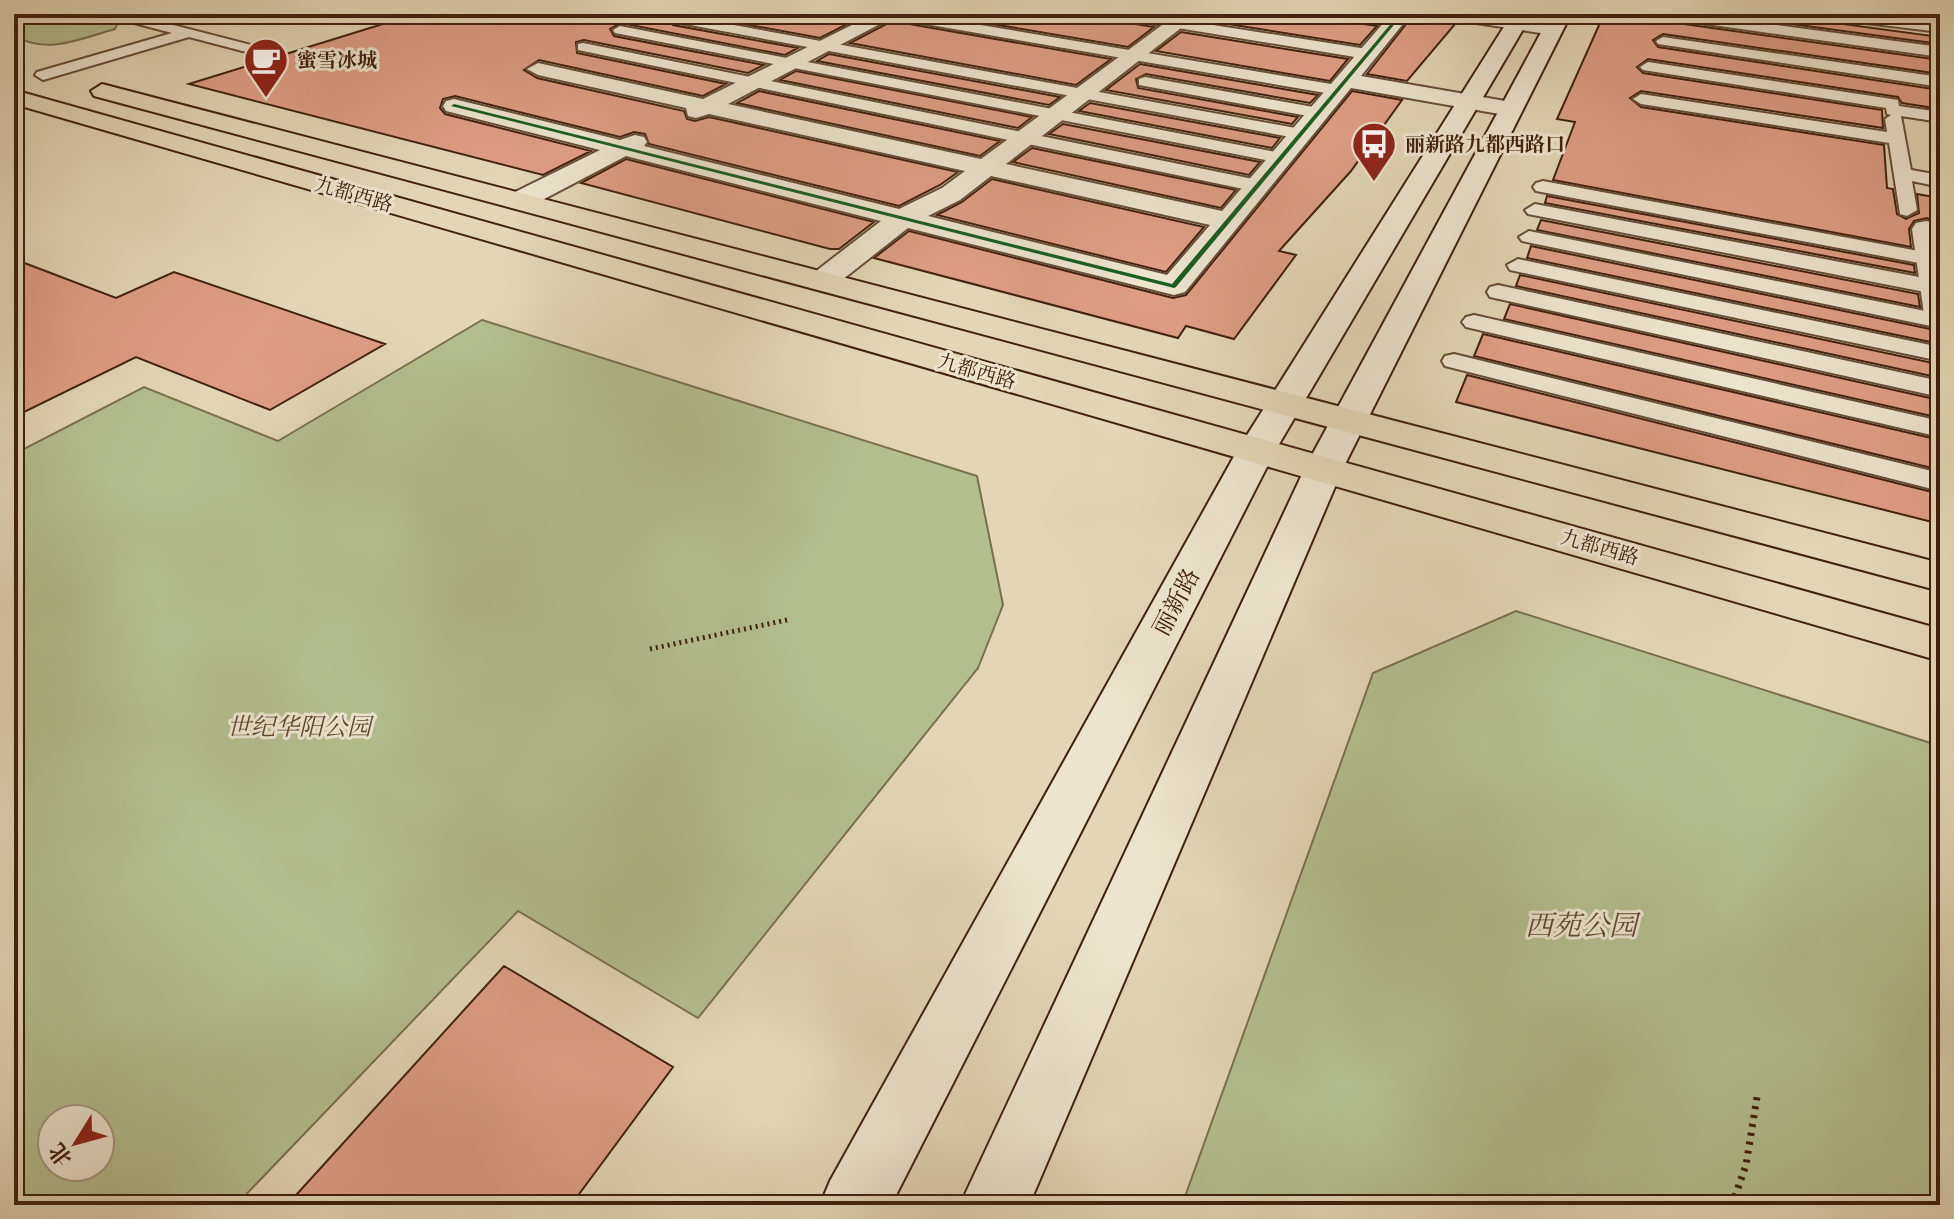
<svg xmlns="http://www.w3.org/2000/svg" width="1954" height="1219" viewBox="0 0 1954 1219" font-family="'IM FELL Great Primer','Noto Serif SC',serif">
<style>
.green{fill:#b3be8d;stroke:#7a704e;stroke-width:2;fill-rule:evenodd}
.building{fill:#de9d83;stroke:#40210e;stroke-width:2}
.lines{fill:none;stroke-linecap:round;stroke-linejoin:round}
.lane-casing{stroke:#684e38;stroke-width:4}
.street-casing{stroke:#684e38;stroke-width:4}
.secondary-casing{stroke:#40210e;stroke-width:4}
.primary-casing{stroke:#40210e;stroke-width:4}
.path-far1{stroke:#40210e;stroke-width:5;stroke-dasharray:2 4;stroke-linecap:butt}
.path{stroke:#40210e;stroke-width:7;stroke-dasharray:3 6;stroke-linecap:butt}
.lane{fill:#ece4ce;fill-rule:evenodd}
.street{fill:#ece4ce;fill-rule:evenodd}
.secondary{fill:#ece4ce;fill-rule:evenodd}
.primary{fill:#e2d6b4;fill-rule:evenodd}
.cycleway-casing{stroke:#ece4ce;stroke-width:5}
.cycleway{fill:#1b5e20;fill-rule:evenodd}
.labels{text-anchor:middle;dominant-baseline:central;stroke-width:6;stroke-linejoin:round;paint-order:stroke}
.far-poi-label{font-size:20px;font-weight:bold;fill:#40210e;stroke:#ece4ce;text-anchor:start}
.far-street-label{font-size:20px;fill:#40210e;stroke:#ece4ce}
.street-label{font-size:24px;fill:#40210e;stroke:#ece4ce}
.park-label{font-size:24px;font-style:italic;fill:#5d482e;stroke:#ece4ce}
.near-park-label{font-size:28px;font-style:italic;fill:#5d482e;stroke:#ece4ce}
</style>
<rect width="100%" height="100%" fill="#e2d6b4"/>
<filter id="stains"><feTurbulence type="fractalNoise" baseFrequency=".0025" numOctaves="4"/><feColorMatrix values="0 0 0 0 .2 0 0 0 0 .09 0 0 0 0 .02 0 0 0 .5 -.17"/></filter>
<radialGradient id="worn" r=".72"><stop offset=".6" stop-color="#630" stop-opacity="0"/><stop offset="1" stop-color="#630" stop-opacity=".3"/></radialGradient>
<!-- green -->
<path class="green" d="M25 14H122L115 29C82 38 45 56 14 35V28Z
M482 320 977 476 1003 605 978 668 698 1018 518 911 236 1205H14V454L144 387 278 441ZM52 1119H100V1167H52Z
M1516 611 1940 746V1205H1182L1373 673Z"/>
<!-- building -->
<path class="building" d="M415 14H675L669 18 673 25 798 48 785 55 621 23 610 29 614 36 764 65 748 73 584 40 576 42 577 53 726 84 703 96 539 60 524 70 537 78 684 111 687 119 695 121 709 117 958 172 940 185 899 206 649 144 645 134 634 132 620 137 455 96 443 99 440 108 445 114 591 151 543 175 189 84Z
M690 14H867L820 38Z
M933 14H1107L1117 21 1154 27 1128 47Z
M1202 14H1334L1344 21 1377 26 1360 45 1197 19Z
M1414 14H1444L1456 23 1407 81 1367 74Z
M1604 14H1660L1670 22 1940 60V74L1663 34 1653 40 1658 47 1940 90V109L1902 103 1898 97 1648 59 1637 67 1643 73 1882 110 1883 128 1641 91 1630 98 1641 107 1884 145 1887 188 1893 189 1897 214 1906 219 1919 213 1917 194 1940 198V224L1927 218 1914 221 1909 229 1911 247 1553 180 1575 122 1557 119Z
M1716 14H1769L1940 37V44Z
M892 21 1111 59 1076 85 850 43Z
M1181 32 1348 59 1330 81 1156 51Z
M829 54 1060 97 1049 105 817 61Z
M1140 64 1318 95 1310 103 1146 74 1136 79 1138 88 1298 117 1292 124 1106 90Z
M796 71 1032 117 1018 128 780 80Z
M759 91 1000 141 980 156 737 103Z
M1352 91 1402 100 1351 171 1279 251 1296 255 1234 339 1186 326 1178 338 874 258 909 231 1173 298 1186 295Z
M1090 103 1280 138 1272 148 1079 111Z
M1063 124 1260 162 1249 175 1049 134Z
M1032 148 1236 190 1221 208 1013 162Z
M626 159 874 222 839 249H830L581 183Z
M992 179 1204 227 1166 272 937 215 962 202Z
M1547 196 1914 265 1915 273 1545 203Z
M1541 220 1918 294 1920 307 1537 230Z
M1531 246 1940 331V344L1527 258Z
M14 259 116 298 174 272 385 344 270 410 136 357 14 417Z
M1520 275 1933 363 1936 377 1516 286Z
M1510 304 1939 400 1940 418 1504 319Z
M1483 334 1940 440V470L1474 356Z
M1467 375 1940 494V524L1456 402Z
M504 966 673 1067 571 1205H287Z"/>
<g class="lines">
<!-- lane casing -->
<g class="lane-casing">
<path id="lane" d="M133 14H147L146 18 259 47 261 50 254 54 189 37 43 80 35 75 37 72 172 33 134 23Z
M883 14H915L1337 85 1345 90 1337 95 890 18Z
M1110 14H1143L1367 49 1375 54 1367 59 1117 18Z
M1337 14H1375L1402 21 1395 25 1344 18Z
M1693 14 1940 47V57L1670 19 1663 15Z
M1817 14H1859L1940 24V32L1824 18Z
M679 15 1301 129 1310 134 1301 139 674 22 672 19Z
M620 26 1281 153 1290 158 1281 163 615 33 613 30Z
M1663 37 1940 77V87L1658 44 1656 41Z
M583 43 1258 180 1268 186 1258 192 578 50V44Z
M1648 62 1892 99 1898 100 1899 106 1940 112V122L1901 116 1911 170 1940 175V187L1912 181 1917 210 1907 216 1900 214 1889 143 1641 104 1633 99 1641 94 1887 132 1885 119 1891 115 1887 114 1886 108 1643 70 1640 67Z
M1145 77 1319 108 1327 113 1319 118 1139 85V79Z
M1543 181 1940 255V267L1536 191 1533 187 1536 183Z
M1535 204 1940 281V295L1528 214 1525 210Z
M1529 231 1940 314V328L1522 241 1519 237Z
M1518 259 1940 347V361L1510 270 1507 265Z
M1498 285 1940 381V397L1490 297 1487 292 1490 287Z
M1474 315 1940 421V437L1466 327 1462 322 1466 317Z
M1454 354 1940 473V491L1445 366 1442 361 1445 356Z"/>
</g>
<!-- street casing -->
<g class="street-casing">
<path id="street" d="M874 14H899L728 104 981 159 1177 14H1199L1006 164 1222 211 1391 14H1411L1361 76 1511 102 1519 104 1523 109 1519 114 1511 116 1351 88 1185 292 1174 295 908 228 833 287 822 290 811 287 807 281 811 275 881 221 626 156 529 207H509L506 201 509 195 600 150 446 111 443 106 446 101 454 99 620 140 635 135 644 137 647 142 644 146 899 209 942 188 965 171 709 114 696 118 688 116 686 108 538 75 527 69 538 63 703 99ZM991 176 1210 225 1167 275 928 216 960 200Z
M1447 14C1470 14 1548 14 1563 29L1553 35 1457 20Z
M1926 221 1936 223 1940 229V323L1929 321 1924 314 1912 229 1916 223Z"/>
</g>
<!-- secondary casing -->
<g class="secondary-casing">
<path id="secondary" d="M1512 14H1532L1275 451 891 1205H820L830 1181 1237 451Z
M1551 14H1571L1343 468 1029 1205H960L1305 468Z"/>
</g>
<!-- primary casing -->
<g class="primary-casing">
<path id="primary" d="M102 84 1940 563V591L94 96 91 91Z
M14 90 1940 629V661L14 104Z"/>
</g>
<!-- path-far1 -->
<path class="path-far1" d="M650 649 787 620"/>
<!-- path -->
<path class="path" d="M1732 1205 1746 1165 1757 1097"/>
<!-- lane -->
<use href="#lane" class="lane"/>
<!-- street -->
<use href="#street" class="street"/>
<!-- secondary -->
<use href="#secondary" class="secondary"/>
<!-- primary -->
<use href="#primary" class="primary"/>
<!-- cycleway casing -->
<g class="cycleway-casing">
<path id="cycleway" d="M1399 14H1403L1176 287 1174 288 451 106 454 104 1172 284Z"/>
</g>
<!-- cycleway -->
<use href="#cycleway" class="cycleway"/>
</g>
<!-- icons -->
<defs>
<g id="cafe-pin" transform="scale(2.3)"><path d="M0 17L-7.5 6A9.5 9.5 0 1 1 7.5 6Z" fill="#8f2418" stroke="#ece4ce"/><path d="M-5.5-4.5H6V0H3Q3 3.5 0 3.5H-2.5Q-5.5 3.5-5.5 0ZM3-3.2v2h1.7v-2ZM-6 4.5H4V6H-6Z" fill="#fff"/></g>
<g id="bus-pin" transform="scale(2.3)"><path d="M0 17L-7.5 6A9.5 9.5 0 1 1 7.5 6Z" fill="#8f2418" stroke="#ece4ce"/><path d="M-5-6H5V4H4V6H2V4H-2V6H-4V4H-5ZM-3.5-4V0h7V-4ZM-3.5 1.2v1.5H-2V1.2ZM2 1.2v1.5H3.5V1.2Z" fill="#fff"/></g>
</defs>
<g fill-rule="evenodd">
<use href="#cafe-pin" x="266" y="60"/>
<use href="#bus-pin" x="1374" y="144"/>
</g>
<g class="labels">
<!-- far-poi labels -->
<g class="far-poi-label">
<text x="297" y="60">蜜雪冰城</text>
<text x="1405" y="144">丽新路九都西路口</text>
</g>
<!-- far-street labels -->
<g class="far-street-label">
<text transform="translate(354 194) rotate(16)">九都西路</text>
<text transform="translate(977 371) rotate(16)">九都西路</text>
<text transform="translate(1600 547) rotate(16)">九都西路</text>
</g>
<!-- street labels -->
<g class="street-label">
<text transform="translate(1176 602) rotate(-62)">丽新路</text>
</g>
<!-- park labels -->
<g class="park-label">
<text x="299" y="727">世纪华阳公园</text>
</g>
<!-- near-park labels -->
<g class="near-park-label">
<text x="1581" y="925">西苑公园</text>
</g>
</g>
<!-- margin -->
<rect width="1954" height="1219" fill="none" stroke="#e2d6b4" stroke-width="48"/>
<rect x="16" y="16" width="1922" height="1187" fill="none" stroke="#40210e" stroke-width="4"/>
<rect x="24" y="24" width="1906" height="1171" fill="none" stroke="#40210e" stroke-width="2"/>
<!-- north arrow -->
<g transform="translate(76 1143) rotate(233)"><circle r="38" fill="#ece4ce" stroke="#a79681" stroke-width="2"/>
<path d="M0-6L14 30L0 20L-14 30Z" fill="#8f2418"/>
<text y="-12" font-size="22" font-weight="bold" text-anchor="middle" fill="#40210e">北</text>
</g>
<rect width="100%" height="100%" filter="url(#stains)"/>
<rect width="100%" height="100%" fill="url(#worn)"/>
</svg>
